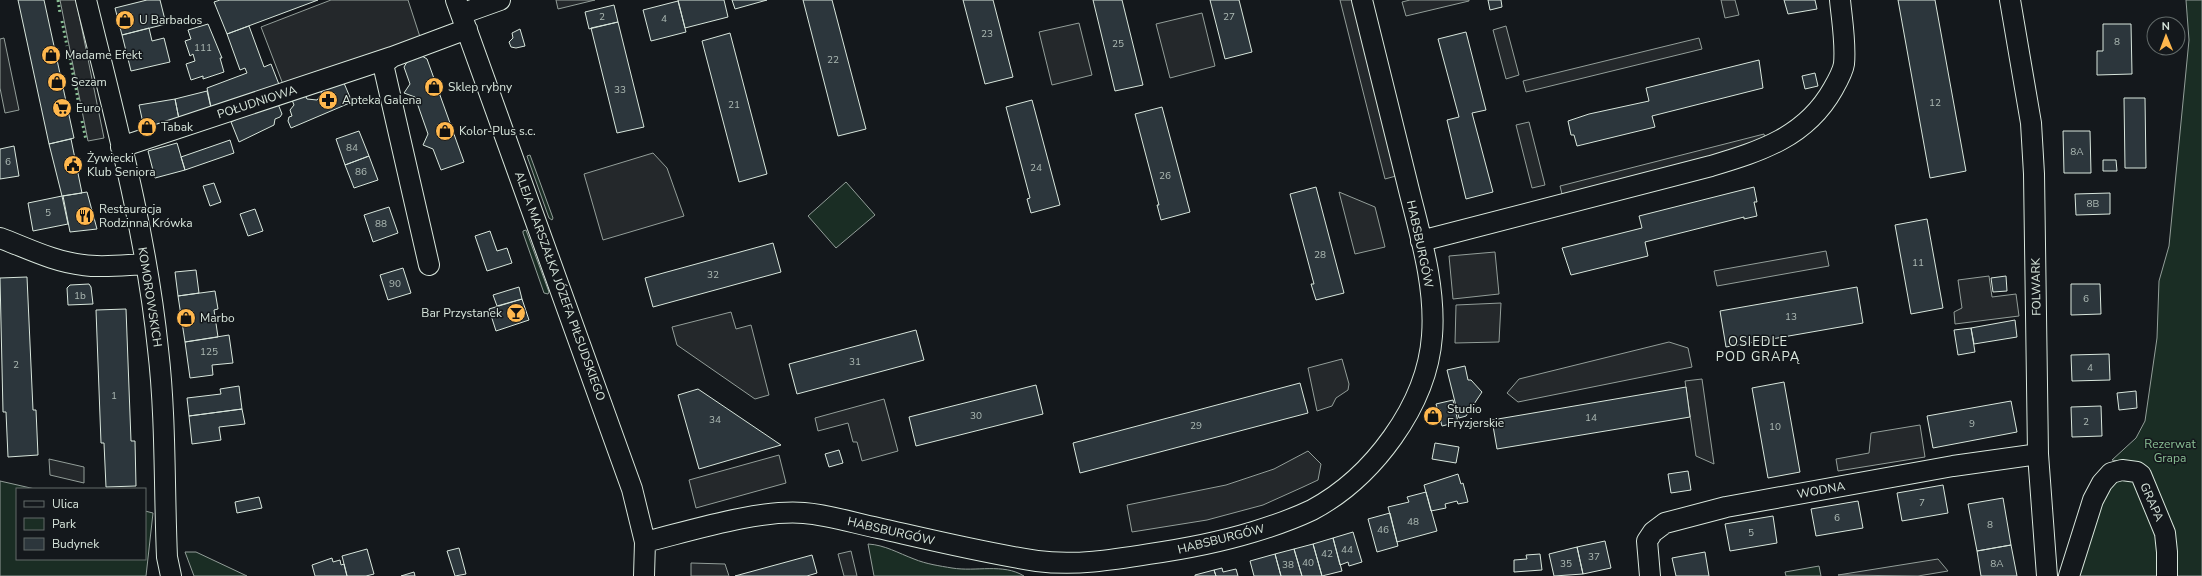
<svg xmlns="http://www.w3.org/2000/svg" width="2202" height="576" viewBox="0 0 2202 576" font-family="'Nunito Sans',sans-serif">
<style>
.green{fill:#1a2d24;stroke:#939e99}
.parking{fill:#24282b;stroke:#939e99}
.building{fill:#2c363c;stroke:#d8e6dc}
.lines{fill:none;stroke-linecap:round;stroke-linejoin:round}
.minor-casing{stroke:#d8e6dc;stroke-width:22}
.minor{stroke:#14181c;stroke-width:20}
.hedge{stroke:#8ac095;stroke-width:3;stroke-dasharray:2 3;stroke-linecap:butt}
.labels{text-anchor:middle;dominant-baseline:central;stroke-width:3;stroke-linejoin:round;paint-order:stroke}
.number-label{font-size:10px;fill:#adbab4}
.poi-label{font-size:12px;fill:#d8e6dc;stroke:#14181c;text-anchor:start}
.street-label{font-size:12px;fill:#d8e6dc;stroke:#14181c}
.park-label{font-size:12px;fill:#8ac095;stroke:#14181c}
.neighbourhood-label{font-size:13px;letter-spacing:1px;fill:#d8e6dc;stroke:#14181c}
</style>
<rect width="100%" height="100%" fill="#14181c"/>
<!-- green -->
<path class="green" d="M2186 0H2202V576H2075L2077 550 2123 462 2112 460 2136 438 2145 421 2157 338 2159 281 2169 246 2189 40Z
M530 155 553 218 552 220 549 218 528 159 527 156Z
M846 182 875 215 836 248 808 216Z
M526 230 549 292 548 294 544 293 523 233V231Z
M0 481 35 489H17V559H145V511L153 513 146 576H0Z
M868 544C885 545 898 553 914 559 926 564 940 566 952 568 976 572 1003 563 1024 576H874Z
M185 552H196L247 576H194Z
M1819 566 1821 576H1786L1785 572Z"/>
<!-- parking -->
<path class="parking" d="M60 0H76L104 138 88 141Z
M331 0H408L422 43 284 87 261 27Z
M556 0H595L558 9Z
M1340 0H1352L1396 176 1385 179Z
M1410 0H1469V1L1406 16 1402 2Z
M1721 0H1735L1739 15 1725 18Z
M1202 13 1215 66 1170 78 1156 24Z
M1079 23 1092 75 1052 85 1039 32Z
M1506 26 1519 75 1506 79 1493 30Z
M4 38 19 110 5 113 0 88V39Z
M1699 38 1702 49 1526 92 1523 81Z
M1529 122 1545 185 1532 188 1516 125Z
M1764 134 1766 142 1563 198 1560 186Z
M653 153 667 168 684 216 603 240 584 174Z
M1339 192 1375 207 1385 247 1355 254Z
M1826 251 1829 266 1717 286 1714 271Z
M1495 252 1499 294 1453 299 1449 256Z
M1989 276 1992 297 2016 294 2019 316 1955 324 1954 312 1962 308 1958 280Z
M1501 303 1499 342 1455 343 1456 305Z
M731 312 736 329 751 325 769 395 755 399 677 345 672 327Z
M1669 342 1688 348 1692 367 1518 402 1507 393 1519 379Z
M1342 359 1349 384 1348 390 1336 398 1332 406 1317 411 1308 368Z
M1702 379 1714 464 1696 456 1685 381Z
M884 399 898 451 862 461 857 442H853L848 423 818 431 815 418Z
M1920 425 1925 457 1838 471 1836 459 1869 453 1871 433Z
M1308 451 1321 464 1318 480 1303 487 1263 505 1207 520 1132 532 1127 505 1226 485 1274 469Z
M779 455 786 483 696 508 689 480Z
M49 459 84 467V483L50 475Z
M851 551 857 576H844L838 554Z
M1938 559 1948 571 1918 576 1838 575Z
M691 563 725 564 729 576H691Z"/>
<!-- building -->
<path class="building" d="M18 0H44L74 138 49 144Z
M147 0H160L166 24 122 35 115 8Z
M220 0H318L227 34 214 2Z
M678 0H724L728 17 685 28Z
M732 0H767L735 9Z
M803 0H832L866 129 838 136Z
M963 0H993L1013 77 985 84Z
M1093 0H1122L1143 85 1115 91Z
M1210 0H1239L1252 52 1225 59Z
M1488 0H1501L1502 7 1490 10Z
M1784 0H1815L1817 9 1788 14Z
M1898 0H1935L1966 171 1930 178Z
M678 1 686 32 651 41 643 10Z
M614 5 618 22 589 29 585 12Z
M618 22 644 127 617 133 591 28Z
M208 24 222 58H220L224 72 203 79V76L191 80 186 64 195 61 193 54 190 56 185 41 191 39 188 30Z
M2103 24H2131L2132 74 2097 75V51H2103Z
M249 26 264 67 271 64 280 87 212 112 207 88 247 73 245 68 240 70 227 34Z
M149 28 152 41 164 38 170 62 131 71 122 35Z
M520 29 525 46 516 48 511 47 509 42 513 38 512 33Z
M1466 32 1486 110 1472 113 1493 192 1466 199 1447 120 1459 117 1438 39Z
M730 33 767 174 739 182 702 41Z
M422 56 427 59 464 162 441 170 433 149 423 145 428 134 415 97 404 93 410 84 404 67 407 62Z
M1759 60 1763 88 1652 116 1655 127 1577 146 1574 135H1571L1568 121 1589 114 1649 101 1646 88Z
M1815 73 1818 86 1805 89 1802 76Z
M341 76 352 102 291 128 288 121 289 117 292 116 290 110 294 105 292 100 305 95 307 99 317 100 322 94 318 86Z
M207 91 212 112 179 119 175 99Z
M2124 98H2145L2146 168H2125Z
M175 99 179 119 145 132 139 105Z
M1032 100 1060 205 1031 213 1027 199 1030 198 1006 107Z
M278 104 282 114 280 117 275 119 274 125 239 142 231 122 237 119V116L264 110Z
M1162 107 1190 212 1161 220 1157 205H1159L1135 114Z
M359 131 369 156 345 165 336 139Z
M2063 131H2090L2091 173H2064Z
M71 139 82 193 62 196 49 144Z
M230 140 234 153 185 170 181 157Z
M177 143 185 170 155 178 148 151Z
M14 146 19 176 0 179V149Z
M369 156 378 180 354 188 345 165Z
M2103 160H2116L2117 171H2103Z
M214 183 221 202 210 206 203 186Z
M1316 187 1344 293 1316 300 1311 284H1314L1290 194Z
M1754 187 1757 202H1754L1757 216 1744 219V217L1645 242 1648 256 1571 275 1562 248 1642 228 1639 216Z
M87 192 97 229 70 232 63 196Z
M2110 193V214L2076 215 2075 194Z
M62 196 68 224 33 231 28 203Z
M389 207 398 233 373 242 364 215Z
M255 209 263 231 248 236 240 214Z
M1927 219 1943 308 1911 314 1895 225Z
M490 231 497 251 507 248 512 263 487 271 475 236Z
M773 243 781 272 653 307 645 278Z
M403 268 411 293 388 300 380 275Z
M196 270 199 293 178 296 175 272Z
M2006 276 2007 291 1993 292 1991 278Z
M27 277 33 410H36L38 455 8 457 6 412H3L0 278Z
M89 284 91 287 93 304 68 305 67 288 70 285Z
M2071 284H2100L2101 314 2071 315Z
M519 287 522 299 497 306 493 295Z
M1857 287 1863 323 1726 347 1720 311Z
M215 291 218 309 214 310 218 337 185 342 178 296Z
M522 299 529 320 496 331 489 309Z
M126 309 131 441H135L136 486 106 487 104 443H101L96 310Z
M2015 320 2017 337 1974 344 1971 328Z
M1971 328 1975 352 1958 355 1954 330Z
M916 330 924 360 797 394 789 364Z
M229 335 233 363 212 365 213 375 190 378 185 342Z
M2109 354 2110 380 2072 381 2071 355Z
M1465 366 1468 380H1471L1482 392 1466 416 1459 418 1447 370Z
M1784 382 1800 472 1768 478 1752 388Z
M1300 383 1308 413 1080 473 1073 443Z
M1036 385 1043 414 916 446 909 417Z
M239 386 242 409 189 416 187 398 221 394 220 389Z
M1686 387 1690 417 1497 449 1492 420Z
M698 389 781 445 699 469 678 395Z
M2136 391 2137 408 2119 410 2117 393Z
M1453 400 1458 422 1442 426 1436 404Z
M2011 401 2017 432 1933 448 1927 416Z
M2101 406 2102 436 2072 437 2071 407Z
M242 409 245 424 219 427 221 440 192 444 189 416Z
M1435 443 1459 447 1456 463 1432 459Z
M839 450 843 463 829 467 825 454Z
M1688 471 1691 490 1671 493 1668 474Z
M1458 474 1461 484 1463 483 1468 502 1458 504 1457 501 1445 504 1446 508 1431 511 1424 485Z
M1943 485 1948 513 1902 521 1897 493Z
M1426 492 1437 531 1397 542 1388 507 1409 502 1407 497Z
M259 497 262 508 237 513 235 502Z
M2003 498 2011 545 1977 551 1968 504Z
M1858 501 1863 528 1816 536 1811 509Z
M1390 513 1398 546 1377 552 1368 519Z
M1773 516 1777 543 1730 551 1725 524Z
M1353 532 1362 562 1349 566 1348 562 1340 565 1333 538Z
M1333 538 1342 571 1322 576 1313 544Z
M1605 541 1611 568 1583 574 1577 547Z
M1313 544 1322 576H1302L1294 549Z
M2011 545 2017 576H1981L1977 551Z
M1577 547 1583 574 1554 576 1549 554Z
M459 548 466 574 455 576 447 551Z
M367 549 374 574 366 576H347L342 556Z
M1294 549 1302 576H1281L1275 554Z
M1705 552 1709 576H1676L1672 558Z
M1275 554 1281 576H1254L1250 561Z
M1540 554 1542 570 1514 572V560L1527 559 1526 555Z
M812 555 817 573 807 576H735Z
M332 558 333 562 340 560 341 565 344 564 347 576H315L312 565Z
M1222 568 1223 572 1236 569 1238 576H1216L1214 570Z
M1214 570 1216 576H1195V575Z
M414 572 415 576H401Z"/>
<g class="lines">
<!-- minor casing -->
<g class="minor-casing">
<path id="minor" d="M86 0C114 115 146 231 158 349 166 417 164 488 167 557L171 576
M456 0 632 489 645 542 644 576
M2010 0 2031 123 2034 174 2038 454 2047 576
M461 14 500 0
M121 147 392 57
M0 238C27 248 54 262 83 265 103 268 124 265 145 264
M1421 241 1711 166C1761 151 1806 137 1833 89 1837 82 1843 71 1844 64 1846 43 1842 21 1840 0
M429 265 383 64 392 57 467 29
M645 542C690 531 759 509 804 513 829 515 854 523 878 528 931 540 984 553 1037 561 1075 566 1112 560 1149 554 1184 549 1220 542 1253 532 1273 526 1293 519 1312 510 1372 478 1427 406 1432 336 1436 284 1419 232 1407 182 1392 122 1377 61 1362 0
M1650 576 1647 541 1653 532 1665 523 1726 507 1953 466 2038 454
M2069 576 2093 500 2102 483 2111 473 2122 470 2137 472 2141 475 2165 533 2167 552V576"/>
</g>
<!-- minor -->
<use href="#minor" class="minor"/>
<!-- hedge -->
<path class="hedge" d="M58 0 60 13
M62 21 67 46
M69 53 74 79
M76 88 80 112
M82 121 86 140"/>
</g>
<!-- icons -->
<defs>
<g id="shop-disc" transform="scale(1)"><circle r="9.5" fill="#ffb74d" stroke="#14181c"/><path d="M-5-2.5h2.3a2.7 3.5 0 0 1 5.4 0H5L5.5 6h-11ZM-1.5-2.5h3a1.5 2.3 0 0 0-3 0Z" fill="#111"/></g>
<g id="pharmacy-disc" transform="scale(1)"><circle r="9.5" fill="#ffb74d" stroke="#14181c"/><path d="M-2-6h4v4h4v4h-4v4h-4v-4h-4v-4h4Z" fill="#111"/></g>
<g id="supermarket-disc" transform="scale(1)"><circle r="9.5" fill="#ffb74d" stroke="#14181c"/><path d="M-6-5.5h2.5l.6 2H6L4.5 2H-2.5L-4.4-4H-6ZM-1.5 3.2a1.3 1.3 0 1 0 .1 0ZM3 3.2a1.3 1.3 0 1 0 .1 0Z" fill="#111"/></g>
<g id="civic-disc" transform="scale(1)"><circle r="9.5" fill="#ffb74d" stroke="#14181c"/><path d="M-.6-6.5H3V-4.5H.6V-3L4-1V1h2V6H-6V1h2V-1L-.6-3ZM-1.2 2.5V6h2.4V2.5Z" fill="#111"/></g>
<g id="restaurant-disc" transform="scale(1)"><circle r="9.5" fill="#ffb74d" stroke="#14181c"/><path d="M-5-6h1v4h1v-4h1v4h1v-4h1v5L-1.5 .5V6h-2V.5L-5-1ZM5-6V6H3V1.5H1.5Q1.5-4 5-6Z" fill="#111"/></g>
<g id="bar-disc" transform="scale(1)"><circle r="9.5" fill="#ffb74d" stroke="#14181c"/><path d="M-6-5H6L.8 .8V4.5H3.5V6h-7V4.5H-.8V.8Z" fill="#111"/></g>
</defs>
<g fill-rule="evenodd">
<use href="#shop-disc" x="125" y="20"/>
<use href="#shop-disc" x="51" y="55"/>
<use href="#shop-disc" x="57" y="82"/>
<use href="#shop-disc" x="434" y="87"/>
<use href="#pharmacy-disc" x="328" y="100"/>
<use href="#supermarket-disc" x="62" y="108"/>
<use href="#shop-disc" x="147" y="127"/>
<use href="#shop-disc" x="445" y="131"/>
<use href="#civic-disc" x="73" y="165"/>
<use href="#restaurant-disc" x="85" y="216"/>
<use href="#bar-disc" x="516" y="313"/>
<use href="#shop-disc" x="186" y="318"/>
<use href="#shop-disc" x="1433" y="416"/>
</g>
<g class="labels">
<!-- number labels -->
<g class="number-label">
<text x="602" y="17">2</text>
<text x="1229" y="17">27</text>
<text x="664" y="19">4</text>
<text x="987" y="34">23</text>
<text x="2117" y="42">8</text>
<text x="1118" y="44">25</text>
<text x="203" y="48">111</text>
<text x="833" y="60">22</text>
<text x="620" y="90">33</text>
<text x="1935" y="103">12</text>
<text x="734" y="105">21</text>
<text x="352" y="148">84</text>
<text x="2077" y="152">8A</text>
<text x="8" y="162">6</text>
<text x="1036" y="168">24</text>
<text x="361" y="172">86</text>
<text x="1165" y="176">26</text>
<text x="2093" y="204">8B</text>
<text x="48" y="213">5</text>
<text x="381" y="224">88</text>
<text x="1320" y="255">28</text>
<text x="1918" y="263">11</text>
<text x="713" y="275">32</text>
<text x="395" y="284">90</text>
<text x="80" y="296">1b</text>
<text x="2086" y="299">6</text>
<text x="1791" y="317">13</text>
<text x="209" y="352">125</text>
<text x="855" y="362">31</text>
<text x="16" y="365">2</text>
<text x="2090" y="368">4</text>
<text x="114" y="396">1</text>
<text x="976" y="416">30</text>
<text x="1591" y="418">14</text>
<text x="715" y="420">34</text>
<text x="2086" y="422">2</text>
<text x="1972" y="424">9</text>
<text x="1196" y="426">29</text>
<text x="1775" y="427">10</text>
<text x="1922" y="503">7</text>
<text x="1837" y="518">6</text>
<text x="1413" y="522">48</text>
<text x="1990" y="525">8</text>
<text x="1383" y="530">46</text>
<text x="1751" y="533">5</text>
<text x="1347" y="550">44</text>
<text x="1327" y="554">42</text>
<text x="1594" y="557">37</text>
<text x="1308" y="563">40</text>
<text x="1566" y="564">35</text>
<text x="1997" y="564">8A</text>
<text x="1288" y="565">38</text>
</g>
<!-- poi labels -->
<g class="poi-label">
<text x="139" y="20">U Barbados</text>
<text x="65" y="55">Madame Efekt</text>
<text x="71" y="82">Sezam</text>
<text x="448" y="87">Sklep rybny</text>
<text x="342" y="100">Apteka Galena</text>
<text x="76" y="108">Euro</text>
<text x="161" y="127">Tabak</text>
<text x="459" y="131">Kolor-Plus s.c.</text>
<text x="87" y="158">Żywiecki<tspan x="87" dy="14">Klub Seniora</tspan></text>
<text x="99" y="209">Restauracja<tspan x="99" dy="14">Rodzinna Krówka</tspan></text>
<text x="502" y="313" text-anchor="end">Bar Przystanek</text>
<text x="200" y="318">Marbo</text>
<text x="1447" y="409">Studio<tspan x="1447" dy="14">Fryzjerskie</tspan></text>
</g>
<!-- street labels -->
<g class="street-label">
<text transform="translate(257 102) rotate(-18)">POŁUDNIOWA</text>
<text transform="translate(1420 244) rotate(78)">HABSBURGÓW</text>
<text transform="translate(560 286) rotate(70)">ALEJA MARSZAŁKA JÓZEFA PIŁSUDSKIEGO</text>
<text transform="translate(2036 287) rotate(-91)">FOLWARK</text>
<text transform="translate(150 297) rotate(81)">KOMOROWSKICH</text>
<text transform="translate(1821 490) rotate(-10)">WODNA</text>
<text transform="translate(2152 502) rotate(66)">GRAPA</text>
<text transform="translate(891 531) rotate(13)">HABSBURGÓW</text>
<text transform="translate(1221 539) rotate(-14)">HABSBURGÓW</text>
</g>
<!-- park labels -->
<g class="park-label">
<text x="2170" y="444">Rezerwat<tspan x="2170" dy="14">Grapa</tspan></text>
</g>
<!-- neighbourhood labels -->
<g class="neighbourhood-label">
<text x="1758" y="342">OSIEDLE<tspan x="1758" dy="15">POD GRAPĄ</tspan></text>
</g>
</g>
<!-- legend -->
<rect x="16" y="488" width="130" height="72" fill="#14181c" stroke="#626a69"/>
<rect x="24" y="501" width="20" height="6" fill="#14181c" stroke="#626a69"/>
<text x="52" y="508" font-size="12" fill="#d8e6dc">Ulica</text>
<rect x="24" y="518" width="20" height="12" fill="#1a2d24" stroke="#626a69"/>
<text x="52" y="528" font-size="12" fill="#d8e6dc">Park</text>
<rect x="24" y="538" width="20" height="12" fill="#2c363c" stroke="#626a69"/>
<text x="52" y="548" font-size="12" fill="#d8e6dc">Budynek</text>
<!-- north arrow -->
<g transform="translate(2166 36) rotate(359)"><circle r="19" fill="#14181c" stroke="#626a69"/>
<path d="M0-3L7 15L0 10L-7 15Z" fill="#ffb74d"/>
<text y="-6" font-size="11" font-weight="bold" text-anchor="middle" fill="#d8e6dc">N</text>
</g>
</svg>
